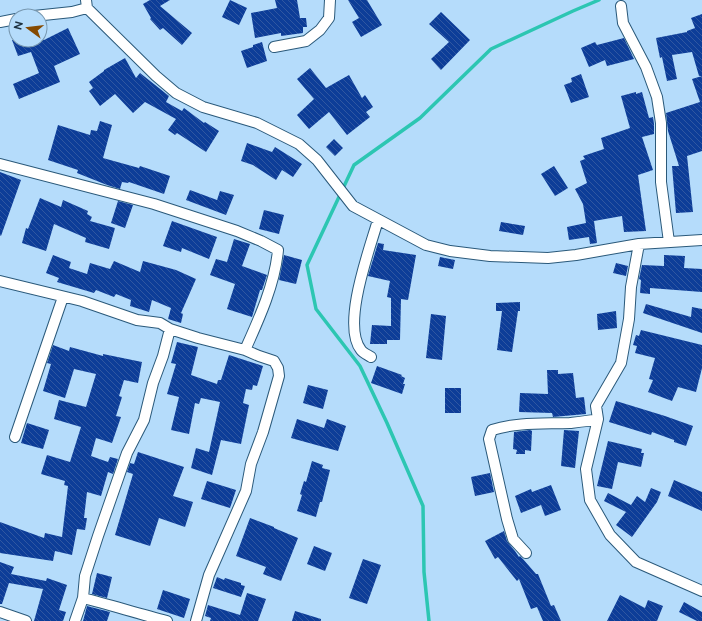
<svg xmlns="http://www.w3.org/2000/svg" width="702" height="621" viewBox="0 0 702 621" font-family="Raleway,sans-serif">
<style>
.lines{fill:none;stroke-linecap:round;stroke-linejoin:round}
.stream{stroke:#2cc6b2;stroke-width:3.5}
.building{fill:url(#building-back-hatch)}
.minor-casing{stroke:#2a597a;stroke-width:12}
.minor{stroke:#fff;stroke-width:10}
</style>
<defs>
<pattern id="building-back-hatch" width="6" height="6" patternUnits="userSpaceOnUse"><rect width="6" height="6" fill="#0d3d98"/><path d="M-1 5l2 2M0 0l6 6M5-1l2 2" fill="none" stroke="#3057a1"/></pattern>
</defs>
<rect width="100%" height="100%" fill="#b5dcfb"/>
<g class="lines">
<!-- stream -->
<path class="stream" d="M429 621 424 572 423 506 387 423 360 366 316 309 307 265 354 165 420 118 491 49 573 11 599 0"/>
</g>
<!-- building -->
<path class="building" d="M150 0H170L160 6 192 33 182 45 163 28 160 30 150 19 151 18 143 4Z
M230 0 247 8 239 25 222 17Z
M275 0H297L300 18H306L307 27H303V33L281 36V33L255 38 251 13 277 8Z
M348 0H367L382 25 361 37 352 22 359 18Z
M441 12 470 40 441 70 431 59 449 42 429 24Z
M702 14V76H699L692 52 672 55 677 79 667 81 662 57 660 58 656 38 687 32V31L695 28 691 18Z
M68 28 80 54 54 66 60 82 19 99 13 84 39 73 31 52 18 56 12 40H44Z
M624 38 634 59 607 66 605 60 589 67 581 48 595 42 597 45Z
M262 42 267 61 247 68 241 51 253 47V45Z
M125 58 136 78 140 73 169 96 166 102 182 111 184 108 204 123 205 122 219 131 206 152 177 133 175 135 168 130 176 119 145 102 133 113 115 94 100 106 89 91 93 88 89 82 104 71V70Z
M310 68 326 88 349 75 362 98 365 95 373 107 366 112 370 117 347 135 329 112 309 129 297 115 314 99 297 79Z
M581 74 589 97 571 103 564 85 572 82 571 78Z
M702 76V151L687 156 693 212 676 213 672 166H679L668 131 666 113 700 102 692 79Z
M636 92V94L642 92 649 118 653 117 654 124V134L642 137 653 170 638 175 646 231 624 232 622 216 594 221 597 243 590 244 589 237 569 240 567 227 586 223 583 204 575 189 587 183 580 161 585 159 583 156 604 149 601 138 630 128 621 96Z
M100 121 112 125 103 158 139 168 140 166 170 176 164 194 129 182 128 183 122 182 120 189 107 185 77 173 78 170 48 160 58 125 90 135 91 130 97 131Z
M334 139 343 148 335 156 326 147Z
M247 143 272 152 275 147 302 164 293 177 282 170 276 180 253 165 241 161Z
M554 166 568 188 555 196 541 174Z
M0 172 21 180 1 236 0 235Z
M190 190 217 200 220 191 234 195 226 215 186 200Z
M40 198 61 207 63 200 88 211 87 214 92 217 90 221 115 228 109 249 85 242 86 238 54 224 46 251 22 243 26 228 28 229Z
M118 201 133 205 125 228 111 223Z
M264 210 284 215 279 234 259 229Z
M172 221 217 237 209 259 182 248 181 252 163 246Z
M501 222 525 226 523 235 499 231Z
M234 239 250 244 242 266 267 275 262 290H260L252 317 227 309 235 284 210 275 216 259 227 262Z
M378 243 384 244 383 250 416 255 408 300 401 299 400 340H387V344H370L372 325 391 326V298L387 297 390 281 368 276Z
M53 255 71 262 69 268 87 274 90 263 110 269 114 261 140 272 143 261 176 270 196 279 181 313 183 314 181 323 168 319 171 308 152 300 149 312 130 306 131 300 116 294 114 297 96 290 94 293 57 282 59 278 46 273Z
M284 255 302 260 296 284 279 280Z
M664 255 685 256 684 268 702 269V292L650 288V294L640 293 641 280 639 279 642 265 664 266Z
M440 257 455 260 453 269 438 266Z
M616 263 628 266 626 276 613 273Z
M520 302V311H518L512 352 497 350 502 311H496V303Z
M646 304 691 317 692 307 702 309V333L643 313Z
M616 311 617 328 598 330 597 314Z
M431 314 446 316 442 360 426 358Z
M641 330 702 345V368L696 392 678 387 672 401 648 392 653 380 649 379 655 358 635 353 637 346 633 345 636 335 639 336Z
M177 342 198 347 191 375 217 384 218 380H221L229 355 263 366 257 386 253 385 252 390 246 389 243 403 249 405 241 444 221 440 212 475 191 468 196 448 209 452 220 402 201 398 199 404 195 403 189 434 171 430 179 397 167 394 176 364 171 363Z
M53 345 69 351 70 347 103 356V354L142 362 138 383 124 380 119 396 122 397 116 416 121 417 112 443 96 438 91 456 108 462 110 457 118 459 113 474 108 472 101 496 87 492 84 518H87L85 530 77 529 72 555 55 551 53 561 0 553V522L44 538 45 533 62 537 68 486 64 485 65 481 41 474 47 455 70 462 81 427 54 419 59 400 86 407 96 374 74 369 65 398 43 391 51 364 47 363Z
M377 366 402 375 401 376 405 378 403 384H405L402 394 371 383Z
M547 370H558V374L573 373 576 398 584 397 586 414 553 417 552 413 519 412 520 393 548 394Z
M308 385 328 390 323 409 303 403Z
M445 388H461V413H445Z
M616 401 665 416 693 426 686 446 674 442V440L652 432 651 435 609 422Z
M297 419 324 428 327 419 346 426 338 451 291 438Z
M27 423 49 430 43 449 21 443Z
M530 430 532 431 531 451 525 450V454H516L517 450 513 449 514 432Z
M564 430 579 431 575 468 561 466Z
M608 441 642 449 641 453H644L641 467 618 462 612 489 597 486Z
M138 452 184 467 173 496 193 502 185 527 159 518 150 546 115 535 133 474 127 472 130 463 134 464Z
M312 461 323 465 322 468 330 470 322 502H320L316 517 297 511 302 495 300 494 304 481 306 482Z
M490 473 494 492 475 496 471 477Z
M674 480 702 492V511L668 496Z
M207 481 236 490 230 508 201 499Z
M551 485 561 510 545 516 541 505 521 513 515 496 531 489 532 492Z
M651 488 661 492 657 502 632 537 616 525 626 512 604 501 608 493 631 505 637 496 645 502Z
M250 518 274 527V528L298 538 281 581 263 574 266 567 236 556Z
M504 531 507 541 515 551 519 557 520 556 523 559 536 574H538L551 606 554 605 561 621H543L537 607 531 609 519 579 517 581 498 557 495 559 485 541Z
M314 546 332 553 325 571 307 564Z
M363 559 381 565 367 604 349 598Z
M0 562 14 567 11 574 46 581 47 578 67 585 59 610 66 612 63 621H34L43 589 9 583 2 604H0Z
M97 573 112 577 107 598 92 594Z
M217 577 224 580 225 578 241 583V585L245 586 241 597 213 588Z
M163 590 190 599 184 618 157 609Z
M247 593 266 599 258 621H210L211 618 205 616 208 605 240 615Z
M620 595 645 608 648 600 663 606 657 621H607Z
M684 602 702 612V621H697L679 612Z
M87 606 110 612 107 621H83Z
M295 611 321 619V621H292Z"/>
<g class="lines">
<!-- minor casing -->
<g class="minor-casing">
<path id="minor" d="M86 0 87 8 156 76 176 93 203 107 257 123 299 144 317 160 353 206 426 245 450 251 490 256 548 258 576 255 639 244 702 240
M621 6 623 23 646 67 657 97 661 123V182L669 242
M34 16 72 12 87 8
M0 22 16 19
M274 47 306 41 320 30 329 18 330 0
M0 164 154 204 237 231 261 241 278 250C275 284 259 319 245 350
M639 244 631 287 629 319 621 363 596 406 598 419 586 469 590 500 610 535 636 562 702 591
M0 281 82 301 137 320 160 323 170 329 198 338 245 350 259 356 274 361 278 368 279 376 263 432 251 464 246 491 209 575 196 621
M371 357C368 355 363 353 361 350 341 325 370 248 378 220
M15 437 63 297
M526 553 513 539 507 519 489 439 492 430C517 422 543 424 570 423 579 422 589 421 598 419
M83 598C111 605 139 614 167 621
M0 612 26 621
M75 621 83 598 85 576 98 536 127 453 144 420 153 383 163 356 170 329"/>
</g>
<!-- minor -->
<use href="#minor" class="minor"/>
</g>
<!-- north arrow -->
<g transform="translate(28 28) rotate(285)"><circle r="19" fill="#b5dcfb" stroke="#7898b0"/>
<path d="M0-3L7 15L0 10L-7 15Z" fill="#854a01"/>
<text y="-6" font-size="11" font-weight="bold" text-anchor="middle" fill="#1d3140">N</text>
</g>
</svg>
